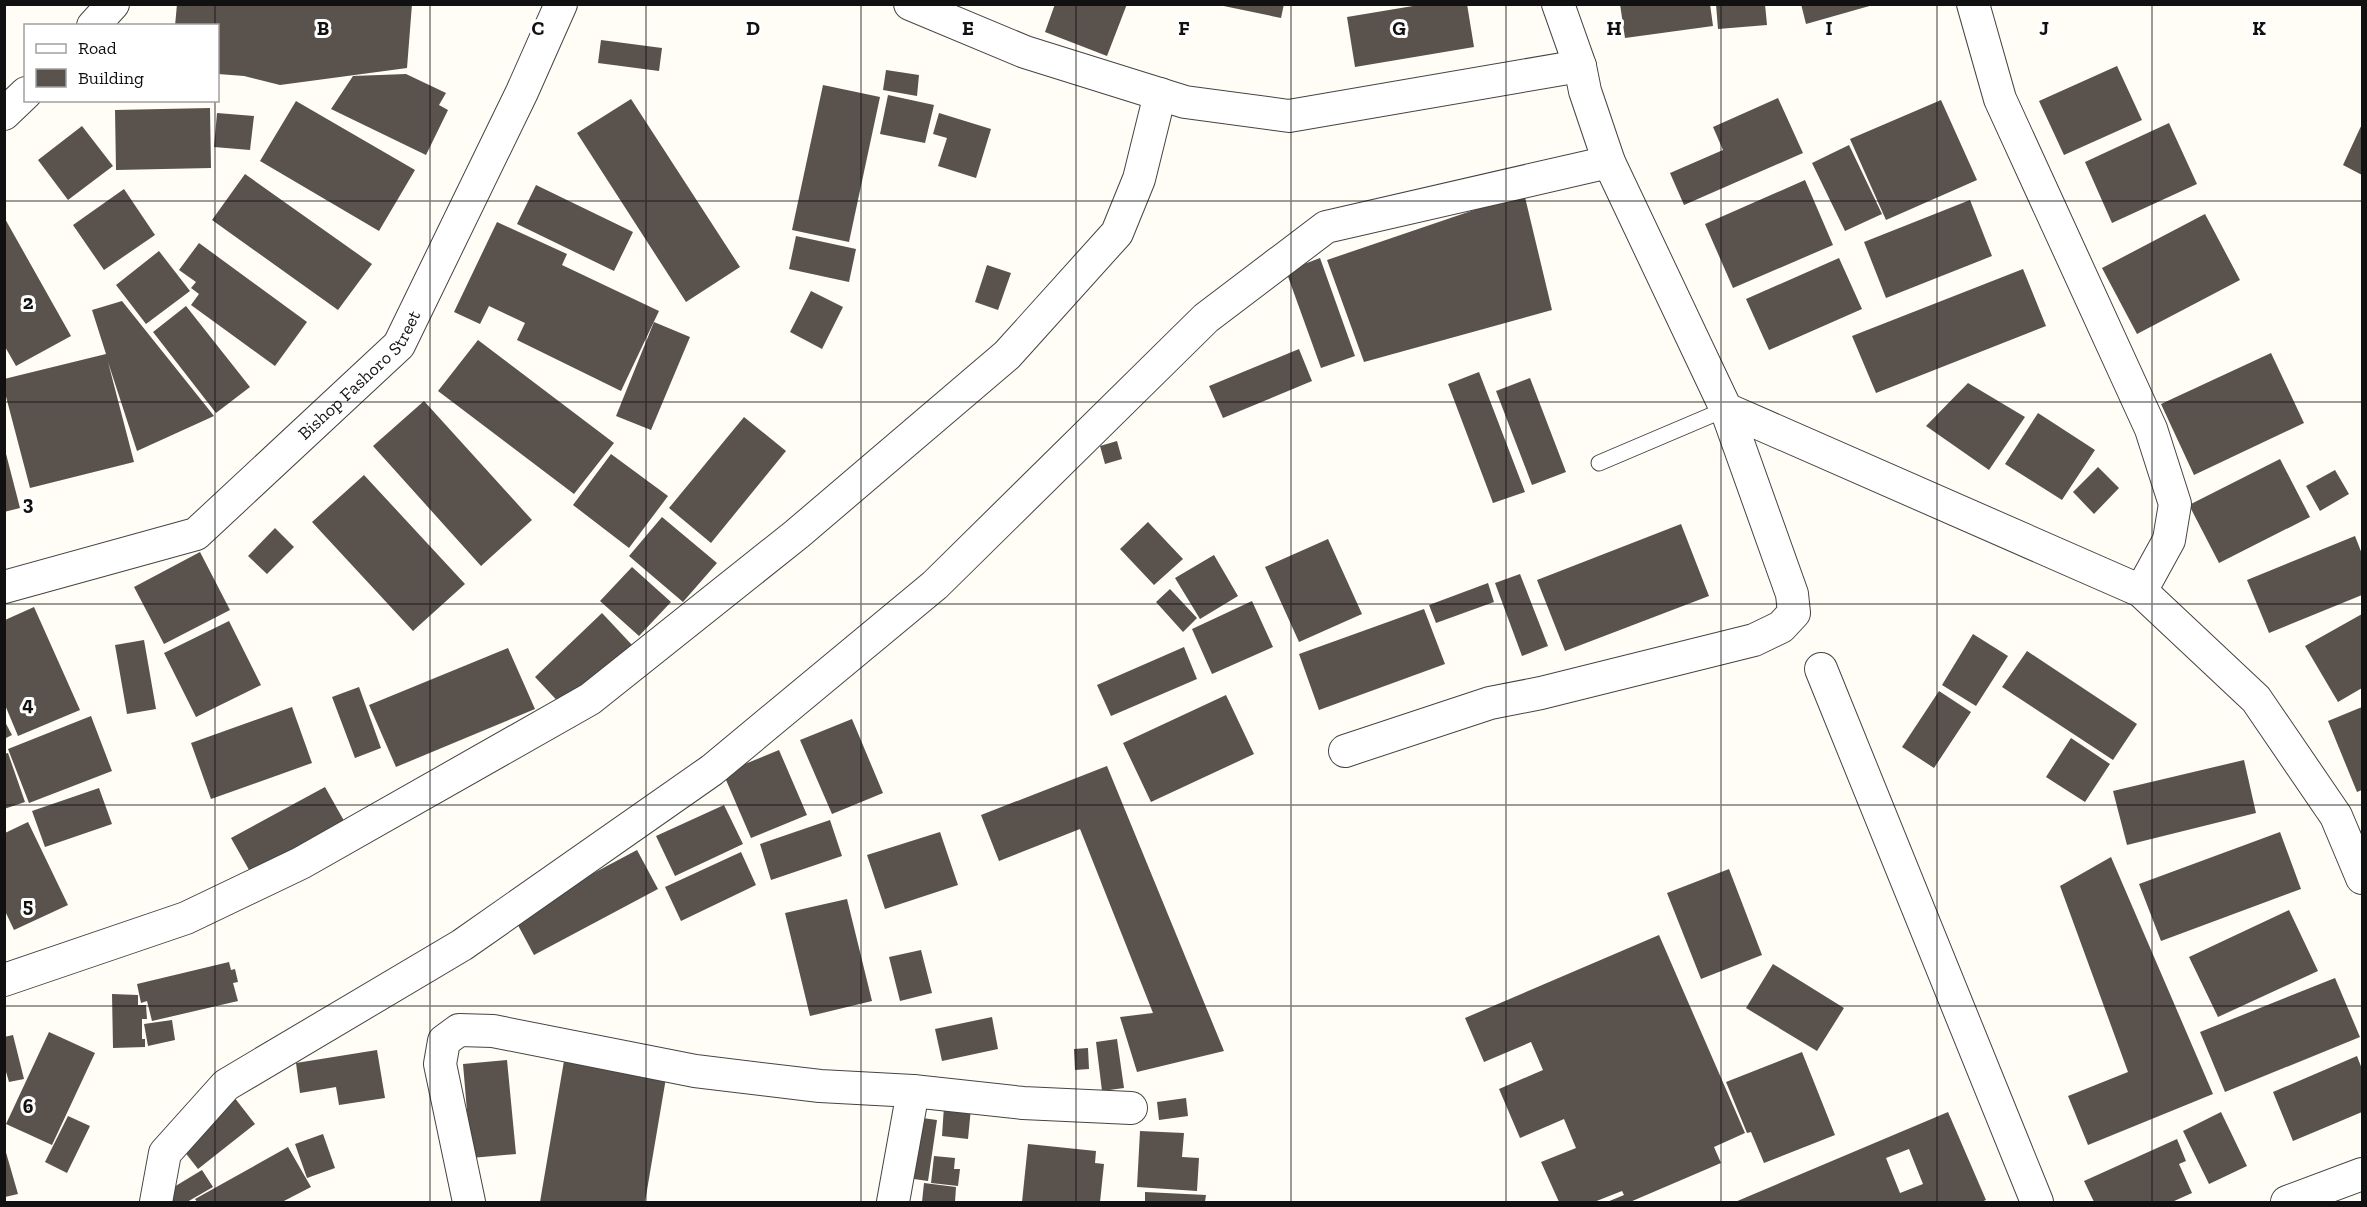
<svg xmlns="http://www.w3.org/2000/svg" width="2367" height="1207" viewBox="0 0 2367 1207" font-family="'Zilla Slab',serif">
<style>
.building{fill:#5a524d;fill-rule:evenodd}
.lines{fill:none;stroke-linecap:round;stroke-linejoin:round}
.service-casing{stroke:#444;stroke-width:17}
.minor-casing{stroke:#444;stroke-width:34}
.service{stroke:#fff;stroke-width:15}
.minor{stroke:#fff;stroke-width:32}
.grid{fill:none;stroke:#111;stroke-width:1.5;stroke-opacity:0.55}
.labels{text-anchor:middle;dominant-baseline:central;stroke-width:6;stroke-linejoin:round;paint-order:stroke}
.street-label{font-size:18px;fill:#111;stroke:#fff}
.grid-label{font-size:20px;text-anchor:middle;font-weight:bold;fill:#111;stroke:#fff;stroke-width:6;stroke-linejoin:round;paint-order:stroke}
</style>
<rect width="100%" height="100%" fill="#fffdf5"/>
<!-- building -->
<path class="building" d="M177 4H412L407 68 280 85 244 76 218 74V26H175Z
M1055 4H1127L1107 56 1045 32Z
M1214 4H1284L1281 18Z
M1425 4H1467L1474 47 1355 67 1347 17Z
M1620 4H1710L1713 26 1625 38Z
M1716 4H1765L1767 25 1718 29Z
M1801 4H1873V5L1806 24Z
M601 40 662 48 659 71 598 63Z
M2117 66 2142 120 2064 155 2039 101Z
M886 70 919 75 917 96 883 90Z
M406 74 446 93 439 105 448 110 426 155 331 109 353 76Z
M823 85 880 97 849 242 792 230Z
M888 95 934 105 925 143 880 134Z
M1778 98 1803 153 1684 205 1670 173 1723 150 1713 127Z
M631 99 740 267 686 302 577 133Z
M1941 100 1977 180 1886 220 1850 139Z
M296 101 415 170 379 231 260 161Z
M210 108 211 168 116 170 115 110Z
M217 113 254 116 250 150 214 147Z
M939 113 991 129 976 178 938 166 947 138 933 134Z
M2169 123 2197 184 2112 223 2085 162Z
M2362 124V175L2343 165Z
M82 126 113 166 68 200 38 160Z
M1849 145 1882 214 1845 231 1812 163Z
M245 174 372 264 338 310 212 220Z
M1805 180 1833 245 1733 288 1705 224Z
M536 185 633 232 614 271 517 224Z
M124 189 155 235 104 270 73 225Z
M1524 193 1552 310 1364 362 1327 260Z
M1970 200 1992 256 1886 298 1864 242Z
M2205 214 2240 280 2137 334 2102 268Z
M4 217 71 336 16 366 4 345Z
M497 222 567 254 562 265 659 311 621 391 517 340 525 323 489 306 480 324 454 312Z
M796 236 856 249 849 282 789 269Z
M199 243 307 322 275 366 191 305 199 294 191 288 196 282 179 270Z
M159 251 190 291 146 324 116 285Z
M1320 258 1355 356 1321 368 1286 271Z
M1839 258 1862 309 1769 350 1746 299Z
M987 265 1011 273 998 310 975 302Z
M2023 269 2046 326 1876 393 1852 336Z
M811 291 843 307 822 349 790 332Z
M122 301 214 416 137 451 108 362 134 462 30 488 4 389V379L106 354 92 310Z
M186 306 250 387 216 413 153 332Z
M654 322 690 337 651 430 616 416Z
M478 340 614 443 574 494 438 391Z
M1299 349 1312 381 1223 418 1209 386Z
M2271 353 2304 423 2194 475 2161 404Z
M1479 372 1525 492 1493 503 1448 384Z
M1530 378 1566 472 1532 485 1496 391Z
M1968 383 2025 417 1989 470 1926 426Z
M424 401 532 520 481 566 373 446Z
M2038 413 2095 450 2062 500 2005 464Z
M744 417 786 451 711 543 669 508Z
M1117 441 1122 459 1105 464 1100 446Z
M4 446 20 508 4 512Z
M611 454 668 496 629 548 573 505Z
M2280 459 2310 517 2219 563 2189 505Z
M2098 467 2119 488 2094 514 2073 492Z
M2335 470 2349 494 2320 511 2306 486Z
M364 475 465 584 413 631 312 522Z
M662 517 717 563 683 602 629 556Z
M1148 522 1183 559 1154 585 1120 549Z
M1681 524 1709 596 1565 651 1537 580Z
M275 528 294 547 267 574 248 556Z
M2355 536 2362 554V595L2269 633 2247 580Z
M1328 539 1362 614 1299 642 1265 567Z
M200 552 230 610 164 644 134 587Z
M1214 555 1238 596 1200 619 1175 578Z
M632 567 671 602 639 636 600 601Z
M1520 574 1548 646 1522 656 1495 583Z
M1488 583 1494 602 1436 623 1429 605Z
M1170 589 1197 618 1183 632 1156 602Z
M1252 601 1273 647 1212 674 1192 629Z
M34 607 80 710 18 736 5 705V620Z
M1424 609 1445 664 1319 710 1299 654Z
M602 613 632 645 565 709 535 677Z
M2362 614V688L2338 702 2305 646Z
M229 621 261 685 196 717 164 653Z
M1973 634 2008 656 1976 706 1942 685Z
M144 640 156 709 127 714 115 645Z
M1184 647 1197 679 1111 716 1097 685Z
M508 648 535 709 396 767 369 705Z
M2027 651 2137 724 2113 760 2002 687Z
M359 687 381 748 355 758 332 697Z
M1939 691 1971 712 1934 768 1902 747Z
M1226 695 1254 754 1151 802 1123 743Z
M292 707 312 763 211 799 191 743Z
M2362 707V790L2357 792 2328 721Z
M91 716 112 771 29 803 8 749Z
M852 719 883 793 832 814 800 740Z
M4 720 12 735 4 739Z
M2071 738 2110 764 2085 802 2046 777Z
M779 750 807 815 751 838 723 773Z
M8 753 25 802 4 809V754Z
M2244 760 2256 813 2127 845 2113 791Z
M1107 766 1224 1051 1137 1072 1120 1017 1153 1013 1080 829 999 861 981 815Z
M325 787 347 826 253 877 231 838Z
M99 788 112 824 45 847 32 811Z
M724 805 743 844 675 876 656 836Z
M830 820 842 856 771 880 760 844Z
M28 822 68 905 14 930 5 911V833Z
M940 832 958 885 885 909 867 855Z
M2280 832 2301 889 2161 941 2139 884Z
M637 850 658 889 534 955 513 916Z
M741 852 756 885 681 921 665 887Z
M2111 857 2213 1094 2088 1145 2068 1096 2128 1072 2060 886Z
M1729 869 1762 955 1701 979 1667 893Z
M847 899 872 1001 810 1016 785 913Z
M2289 910 2318 971 2218 1017 2189 957Z
M1659 935 1745 1133 1714 1147 1721 1163 1630 1202H1607L1624 1195 1622 1191 1594 1202H1559L1541 1162 1576 1148 1564 1119 1520 1138 1499 1089 1543 1070 1531 1042 1484 1062 1465 1018Z
M921 950 932 993 900 1001 889 957Z
M229 962 231 970 235 969 238 982 233 983 238 1001 152 1021 147 1001 141 1003 137 984Z
M1773 964 1844 1008 1817 1051 1746 1008Z
M2335 978 2360 1037 2225 1092 2200 1032Z
M112 994 138 995V1005H146L147 1019H142V1039H145V1047L113 1048Z
M992 1017 998 1049 942 1061 935 1029Z
M172 1020 175 1040 148 1046 144 1024Z
M49 1032 95 1053 52 1145 6 1124Z
M13 1035 24 1079 9 1082 4 1065V1037Z
M1117 1039 1124 1088 1102 1091 1096 1042Z
M1088 1048 1089 1069 1075 1070 1074 1049Z
M377 1050 385 1098 339 1105 336 1087 300 1093 296 1063Z
M1802 1052 1835 1135 1764 1163 1751 1132 1747 1133 1726 1082Z
M565 1055 667 1072 645 1202H540Z
M2357 1056 2362 1069V1112L2293 1141 2273 1092Z
M507 1060 516 1154 471 1158 463 1064Z
M234 1097 255 1124 198 1169 177 1142Z
M1186 1098 1188 1116 1159 1120 1157 1102Z
M944 1106 971 1108 968 1139 942 1136Z
M1948 1112 1986 1200 1981 1202H1735ZM1909 1149 1923 1184 1900 1193 1886 1158Z
M2221 1112 2247 1166 2209 1184 2183 1131Z
M68 1116 90 1126 67 1173 45 1162Z
M915 1117 937 1120 928 1181 907 1178Z
M1140 1131 1184 1133 1182 1157 1199 1158 1197 1191 1137 1187Z
M323 1134 335 1168 307 1178 295 1144Z
M2177 1139 2186 1161 2179 1164 2192 1193 2172 1202H2094L2084 1181Z
M1028 1144 1096 1151 1095 1163 1104 1164 1100 1202H1022Z
M288 1147 311 1187 282 1202H197L195 1199Z
M5 1149 18 1194 5 1197Z
M934 1156 955 1158 954 1169H960L958 1186 931 1183Z
M202 1170 213 1187 187 1202H170L164 1193Z
M924 1183 956 1187 955 1202H922Z
M1145 1192 1206 1195 1205 1202H1145Z"/>
<g class="lines">
<!-- service casing -->
<g class="service-casing">
<path id="service" d="M1599 463 1726 409"/>
</g>
<!-- minor casing -->
<g class="minor-casing">
<g id="minor">
<path d="M910 4 1025 52 1185 102 1289 116 1580 66"/>
<path d="M1558 4 1580 66 1585 91 1609 162 1726 409 2141 591 2256 699 2336 816 2362 878"/>
<path d="M1973 4 2000 99 2151 429 2175 504 2169 540 2141 591"/>
<path d="M93 26 113 4"/>
<path d="M4 114 26 93"/>
<path id="s1" d="M4 587 196 534 399 345 522 92 561 4"/>
<path d="M1821 669 2037 1202"/>
<path d="M1345 751 1490 703 1541 693 1754 640 1781 627 1794 613 1792 594 1726 409"/>
<path d="M4 980 186 918 301 863 590 699 797 534 1007 355 1117 233 1139 179 1160 94"/>
<path d="M156 1202 165 1153 226 1085 462 945 712 770 935 585 1206 318 1326 227 1609 162"/>
<path d="M469 1202 440 1064 444 1041 459 1030 493 1031 695 1071 820 1086 913 1091 1023 1103 1131 1108"/>
<path d="M893 1202 913 1091"/>
<path d="M2287 1202 2362 1174"/>
</g>
</g>
<!-- service -->
<use href="#service" class="service"/>
<!-- minor -->
<use href="#minor" class="minor"/>
</g>
<!-- grid -->
<path class="grid" d="M215 4V26M430 4V1202M646 4V1202M861 4V1202M1076 4V1202M1291 4V1202M1506 4V1202M1721 4V1202M1937 4V1202M2152 4V1202M215 100V1202M4 201H2362M4 402H2362M4 604H2362M4 805H2362M4 1006H2362"/>
<g class="labels">
<!-- street labels -->
<g class="street-label">
<text stroke="none"><textPath href="#s1" startOffset="428">Bishop Fashoro Street</textPath></text>
</g>
</g>
<g class="grid-label">
<text x="323" y="35">B</text>
<text x="538" y="35">C</text>
<text x="753" y="35">D</text>
<text x="968" y="35">E</text>
<text x="1184" y="35">F</text>
<text x="1399" y="35">G</text>
<text x="1614" y="35">H</text>
<text x="1829" y="35">I</text>
<text x="2044" y="35">J</text>
<text x="2259" y="35">K</text>
<text x="28" y="309">2</text>
<text x="28" y="510">3</text>
<text x="28" y="711">4</text>
<text x="28" y="912">5</text>
<text x="28" y="1113">6</text>
</g>
<!-- border -->
<rect width="2367" height="1207" fill="none" stroke="#111111" stroke-width="12"/>
<!-- legend -->
<rect x="24" y="24" width="195" height="78" fill="#ffffff" stroke="#a0a0a0" stroke-width="1.5"/>
<rect x="36" y="44" width="30" height="9" fill="#ffffff" stroke="#a0a0a0" stroke-width="1.5"/>
<text x="78" y="54" font-size="18" fill="#111111">Road</text>
<rect x="36" y="69" width="30" height="18" fill="#5a524d" stroke="#a0a0a0" stroke-width="1.5"/>
<text x="78" y="84" font-size="18" fill="#111111">Building</text>
</svg>
